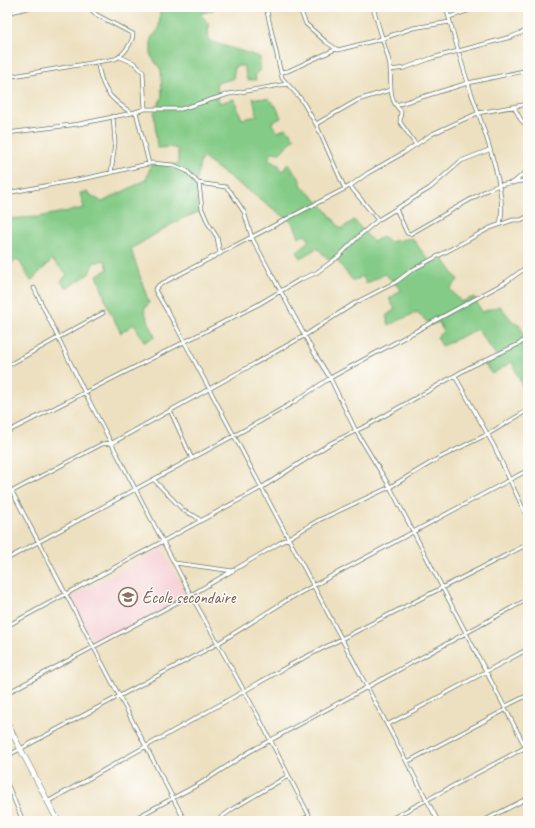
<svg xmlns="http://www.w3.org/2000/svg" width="535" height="828" viewBox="0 0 535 828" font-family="Caveat,sans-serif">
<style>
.built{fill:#f6cfd7}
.green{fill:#83cb86;stroke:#51845d}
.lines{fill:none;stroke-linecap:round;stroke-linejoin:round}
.street-casing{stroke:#677665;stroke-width:4.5}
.primary-casing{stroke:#677665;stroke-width:6}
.street{stroke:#fff;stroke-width:3}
.primary{stroke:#fff;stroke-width:5}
.labels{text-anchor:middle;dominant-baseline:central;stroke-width:3;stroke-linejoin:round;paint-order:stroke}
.education-label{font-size:17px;fill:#785e54;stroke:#fdfcf7;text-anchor:start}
</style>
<rect width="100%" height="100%" fill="#fdfcf7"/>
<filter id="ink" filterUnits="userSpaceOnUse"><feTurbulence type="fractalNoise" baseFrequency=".025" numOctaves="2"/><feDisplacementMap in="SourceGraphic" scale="8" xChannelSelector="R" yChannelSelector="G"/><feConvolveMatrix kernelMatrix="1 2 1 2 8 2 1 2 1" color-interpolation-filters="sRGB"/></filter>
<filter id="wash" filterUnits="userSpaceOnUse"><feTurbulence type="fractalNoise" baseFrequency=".012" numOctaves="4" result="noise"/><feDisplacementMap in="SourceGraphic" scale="16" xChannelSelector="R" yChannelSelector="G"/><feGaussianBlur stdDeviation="0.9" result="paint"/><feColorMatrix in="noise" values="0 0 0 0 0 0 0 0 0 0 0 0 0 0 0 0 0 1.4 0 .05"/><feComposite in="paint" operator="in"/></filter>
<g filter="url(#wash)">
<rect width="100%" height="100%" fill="#ede0c0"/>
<!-- built -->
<path class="built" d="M162 548 187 596 94 645 69 598Z"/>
<!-- green -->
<path class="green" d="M157 7H214V10L200 14 208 23 209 41 260 57V70L255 74 256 80H247L244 66H235L233 79 216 83 219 103 234 99 242 119 257 116 253 98 269 99 276 106 281 118 271 123 278 132 286 128 295 138 280 153 272 152 268 159 280 166 279 168 283 171 288 163 299 178 302 186 321 204 341 229 354 220 373 242 382 237 389 242 412 238 430 262 443 259 458 280 450 289 461 302 474 297 482 312 500 306 514 323 519 324 526 339 528 338V388L524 390 512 362 492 374 485 365 498 358 477 329 442 346 437 337 443 331 439 322 430 325 417 312 389 325 386 316 395 309 389 299 401 290 385 274 366 284 363 276 353 281 336 259 330 261 317 248 300 258 297 251 309 241 306 235 299 237 293 223 202 157C196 175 194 193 199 212L179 220 131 249 149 303 144 310 155 337 144 342 134 324 121 333 109 310 97 275 108 269 105 260 93 263 89 274 67 288 61 282 67 274 52 260 31 281 18 259 7 266V219L38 217 84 208 80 193 86 192 102 202 146 180 151 165 178 164V150L172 147 157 148 154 113 162 97 161 70 151 56V38L159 29 160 13Z"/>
</g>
<g filter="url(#ink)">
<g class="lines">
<!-- street casing -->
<g class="street-casing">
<path id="street" d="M266 7 282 78 301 99 316 124 345 189
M299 7 306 24 326 42 338 50 381 39 413 28 450 22
M359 7H368
M373 7C378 25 384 43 389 61 393 78 386 99 401 111L400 122 416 145
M446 7C453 33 460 58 468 83 479 117 509 191 500 224
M7 13 32 7
M449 17 479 7
M120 57 134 63 143 72 145 109
M97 61C102 89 108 98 132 113
M390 70 405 68 432 58 511 37 528 30
M281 72 288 71 336 49
M7 77 115 59C123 56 133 42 133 34L97 15 88 7
M396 105 468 83 528 70
M514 107 521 120 528 127
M136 112 149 164
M316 124 358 100 390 90
M7 133 79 124 132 113 145 109H181L229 94 287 84
M111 173 115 143 113 116
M199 183 202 209 208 223 217 237 220 254
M513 183 528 170
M350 186 378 220
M7 193 92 177 152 163 173 165 187 171 198 183 226 187 230 191 244 212 252 238 313 351 330 378 356 431 390 487 528 752
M396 209 407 233 410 234 487 190 499 185 528 180
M34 288 84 391 191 595 258 716 312 821
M7 366 103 313
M455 376 494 446 528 519
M170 410 192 459
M7 432 259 304 299 280 316 273 338 257 360 235 378 220 430 188 461 161 489 150
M154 480 184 511 195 516 200 520
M7 482 185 821
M7 494 102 444 112 443 304 336 355 303 396 282 412 270 490 228 513 220H521L528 216
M7 559 259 422 294 402 330 378 506 282 528 266
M175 563 233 571
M7 626 261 488 331 443 370 424 470 367 519 344 528 337
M7 693 191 595 319 520 390 487 439 458 488 434 528 410
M504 707 528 695
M387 725 528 649
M7 756 217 644 287 600 528 470
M407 762 505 710
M7 783 23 821
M49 801 292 664 528 544
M130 821 201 783 249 752 528 599
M216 821 234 808 288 776
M299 821 309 816
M387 821 528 746
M438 821 177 328 155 290 159 285 350 186 368 173 405 152 432 134 478 113 528 104
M483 821 528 798"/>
</g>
<!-- primary casing -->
<g class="primary-casing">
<path id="primary" d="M7 723 58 821"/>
</g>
<!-- street -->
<use href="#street" class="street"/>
<!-- primary -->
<use href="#primary" class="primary"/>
</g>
</g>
<!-- icons -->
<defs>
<g id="school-ring" transform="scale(1)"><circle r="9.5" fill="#fdfcf7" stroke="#8d6e63" stroke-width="1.5"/><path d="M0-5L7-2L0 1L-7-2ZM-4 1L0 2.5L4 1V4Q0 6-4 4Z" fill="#8d6e63"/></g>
</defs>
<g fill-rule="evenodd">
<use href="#school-ring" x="128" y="597"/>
</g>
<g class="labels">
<!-- education labels -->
<g class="education-label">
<text x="142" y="597">École secondaire</text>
</g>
</g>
<!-- margin -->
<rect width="535" height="828" fill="none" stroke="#fdfcf7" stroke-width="24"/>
</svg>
